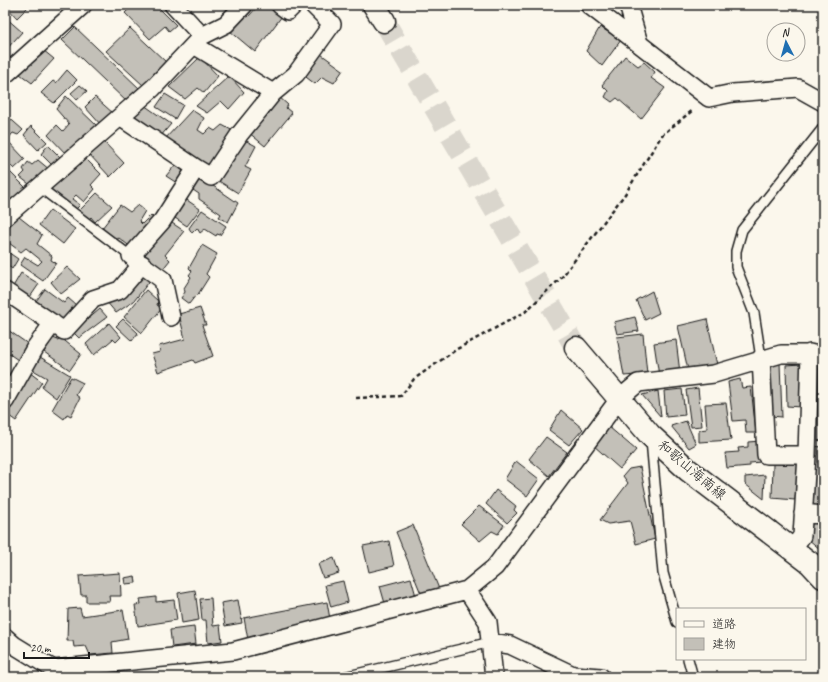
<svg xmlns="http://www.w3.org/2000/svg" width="828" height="682" viewBox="0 0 828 682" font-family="Caveat,'Klee One',sans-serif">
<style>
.building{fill:#c3c0b8;stroke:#1c1c1c}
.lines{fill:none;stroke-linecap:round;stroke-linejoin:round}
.secondary-tunnel{stroke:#dad6cd;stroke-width:22;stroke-dasharray:22 11;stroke-linecap:butt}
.lane-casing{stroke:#1c1c1c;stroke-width:12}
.street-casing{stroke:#1c1c1c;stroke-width:20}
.secondary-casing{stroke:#1c1c1c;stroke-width:25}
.path{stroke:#1c1c1c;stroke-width:2.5;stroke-dasharray:4 3;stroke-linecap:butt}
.lane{stroke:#fbf7ec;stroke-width:9}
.street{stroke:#fbf7ec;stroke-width:17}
.secondary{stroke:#fbf7ec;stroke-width:22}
.labels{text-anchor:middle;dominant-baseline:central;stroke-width:3;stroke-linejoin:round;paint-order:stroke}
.street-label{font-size:14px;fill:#1c1c1c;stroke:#fbf7ec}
</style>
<rect width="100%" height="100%" fill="#fbf7ec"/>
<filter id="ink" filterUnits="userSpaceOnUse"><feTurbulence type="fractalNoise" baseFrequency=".025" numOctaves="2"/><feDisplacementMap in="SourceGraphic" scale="8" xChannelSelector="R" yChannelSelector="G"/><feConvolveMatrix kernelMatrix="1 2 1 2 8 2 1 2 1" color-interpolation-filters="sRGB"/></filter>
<g filter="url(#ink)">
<!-- building -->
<path class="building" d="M5 5H30L17 18Z
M133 5H156L176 25 169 31 165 26 150 39 125 13Z
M259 5H269L282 16 255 52 230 31 243 15 248 17Z
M5 17 22 32 5 51Z
M75 27 140 89 128 103 62 40Z
M600 27 621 40 602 66 586 51Z
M130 28 166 62 144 86 106 51Z
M43 50 54 59 32 83 20 74Z
M318 52 343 70 334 83 322 77 315 84 302 74Z
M625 56 638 66 644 62 655 72 651 78 665 88 641 119 617 98 612 102 605 97 608 91 602 85Z
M200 57 218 76 204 93 198 88 185 99 169 87Z
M67 70 77 80 54 103 41 93 53 81 56 83Z
M229 76 244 92 229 109 221 101 207 113 196 106Z
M80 85 87 91 77 100 71 93Z
M165 94 183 105 175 119 156 107Z
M66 96 98 127 67 155 48 135 57 125 63 131 69 124 56 109Z
M278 96 288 105 286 108 292 113 265 146 248 132Z
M95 97 114 114 101 125 85 107Z
M144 105 171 124 160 137 131 117Z
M192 110 204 118 198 130 204 134 210 128 215 131 222 125 235 132 209 170 164 140Z
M5 114 23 130 18 135 13 133 7 140 25 159 14 169 5 160Z
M31 126 47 142 38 150 24 135Z
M243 139 256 146 245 167 251 170 238 193 217 180Z
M104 142 124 163 110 177 89 154Z
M48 145 62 159 54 167 41 154Z
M83 156 101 174 91 185 95 189 84 202 76 195 72 199 80 205 75 210 47 188Z
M38 160 50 170 33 187 20 177 25 172 23 169 28 162 32 165Z
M175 165 186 173 180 185 166 176Z
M5 167 26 188 5 207Z
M200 177 238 203 228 222 219 217 221 214 199 199V194L193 190Z
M97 193 112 206 95 222 91 217 88 220 79 211Z
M184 198 200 209 187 226 172 216Z
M120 205 130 212 138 205 145 211 139 221 142 224 151 215 156 220 132 248 119 238 116 240 102 228Z
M50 210 75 229 63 244 39 225Z
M202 210 226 226 220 235 217 234 216 236 205 229 200 233 197 228 192 233 189 228Z
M19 217 42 235 37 244 52 256 51 260 56 263 43 281 20 265 25 257 38 265 42 261 26 248 21 252 5 240V230Z
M169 221 184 231 165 255 170 260 162 270 140 253Z
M202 245 217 254 206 274 209 277 197 296 196 295 189 304 181 298 185 292 184 288 191 277 189 275 192 271 189 268Z
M5 250 18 259 12 269 5 263Z
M67 267 80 279 61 294 51 282Z
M145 272 152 278 134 301 116 313 106 301Z
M21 273 39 284 28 300 11 290Z
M45 289 64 303 68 298 76 305 61 321 36 301Z
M146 290 158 301 157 305 162 308 142 333 124 317Z
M652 291 659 313 645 320 636 300Z
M200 308 206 325H202L213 356 195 363 193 360 158 372 152 354 160 352 159 346 185 339 179 314Z
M100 309 107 317 79 338 73 332Z
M635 317 639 331 617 334 614 322Z
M123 319 138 333 132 341 116 326Z
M707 319 717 365 688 370 678 326Z
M109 323 121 337 116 342 113 339 94 355 86 344Z
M5 328 28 344 18 360 5 351Z
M643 334 647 374 624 376 617 337Z
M60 337 81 354 70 370 44 352 53 338 58 340Z
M676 340 680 373 659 376 654 343Z
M35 354 70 375 56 398 42 387 47 378 28 367Z
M764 362 780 363 782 417 771 416V386L766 384Z
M802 364 801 407 787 406 786 365Z
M814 364H823V394L814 393Z
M29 372 42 382 16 421 5 413V411Z
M71 377 83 383 76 395 80 398 71 416 67 414 64 419 52 410Z
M740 379 742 388 751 387 756 433H746L745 420 733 421 728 382Z
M698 388 702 426 691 427 686 390Z
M682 389 685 415 666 417 664 391Z
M658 391 661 417 642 395Z
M823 399V441L812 440 814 400Z
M726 403 731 440 699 442V430L707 429 705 404Z
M561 410 583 429 569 445 549 430Z
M686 421 696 444 689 448 671 426Z
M609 427 636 450 620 469 593 445Z
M546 437 567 452 549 476 529 459Z
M760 441 761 462 750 463V466L727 468 725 453 739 452 738 448 748 447V442Z
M812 446 823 447V508L809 506Z
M516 461 539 479 527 496 505 479Z
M798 463 795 500 772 498 773 464Z
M640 467 655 539 636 544 630 521 608 524 600 520 628 483 623 476 629 469Z
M765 475 764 499 745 484V477Z
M496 490 516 506 514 510 517 513 507 523 486 504Z
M479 506 504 525 498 534 492 531 480 541 461 524Z
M810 520 821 521V550L808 539Z
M413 525 439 589 422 596 396 532Z
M389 541 394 566 369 572 363 546Z
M334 558 339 573 323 578 318 564Z
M120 573 121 596H109L110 602H86V595H81L79 576Z
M135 576 136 583 125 584 124 578Z
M411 578 416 596 386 607 380 586Z
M343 581 348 602 331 607 325 585Z
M195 590 199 620 182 623 178 593Z
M156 597V602L174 600 177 620 138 626 135 605 141 604 140 599Z
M211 598 213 626 220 625 222 641 208 643 206 620H202L200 599Z
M238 600 242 623 225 626 221 603Z
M327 602 331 625 248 640 244 618Z
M80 608 82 616 123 610 128 639 112 642 113 653 90 655 86 646 74 647 73 641H67L68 609Z
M194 627 196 644 172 647 170 630Z"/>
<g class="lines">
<!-- secondary-tunnel -->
<path class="secondary-tunnel" d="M384 21 576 348"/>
<!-- lane casing -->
<g class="lane-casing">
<path id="lane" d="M38 186 133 258
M761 358 754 313 736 267V251L742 230 823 128
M651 440 663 573 677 622
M688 659 693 677
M344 677 491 642"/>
</g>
<!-- street casing -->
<g class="street-casing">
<path id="street" d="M173 5 202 36
M280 5 288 11 294 5
M589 5 709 98 733 93 798 88 823 102
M628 5 639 43
M194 45 273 93
M5 75 83 5
M120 117 196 168
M5 217 153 88 202 36 226 24 244 5
M131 256 162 221 196 168 211 177 239 135 273 93 296 74 332 24 313 5
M134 259 163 280 171 317
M5 291 64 331 93 299 120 290 142 264
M761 358 766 455H807L802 536 792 549
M5 401 35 348 53 323
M807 455 810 353
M803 513 823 515
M467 590 495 567 619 399 638 383 714 374 781 354H823
M5 637 14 645 53 669 233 651 467 590 488 622 494 677
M491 642 510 645 573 675 601 677"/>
</g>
<!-- secondary casing -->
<g class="secondary-casing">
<path id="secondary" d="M374 5 384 21
M576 348 650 435 688 470 810 563 823 577"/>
</g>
<!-- path -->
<path class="path" d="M356 398 401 396 414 379 457 349 525 312 562 277 625 194 662 135 693 110"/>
<!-- lane -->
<use href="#lane" class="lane"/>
<!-- street -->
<use href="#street" class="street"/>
<!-- secondary -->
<use href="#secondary" class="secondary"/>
</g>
</g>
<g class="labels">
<!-- street labels -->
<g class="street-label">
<text transform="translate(692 470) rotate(40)">和歌山海南線</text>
</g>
</g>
<!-- margin -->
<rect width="828" height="682" fill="none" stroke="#fbf7ec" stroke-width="20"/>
<rect x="10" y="10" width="808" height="662" fill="none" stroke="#1c1c1c" stroke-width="1.5" filter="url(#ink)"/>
<!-- legend -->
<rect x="676" y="608" width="130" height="52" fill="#fbf7ec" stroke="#a29f99"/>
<rect x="684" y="621" width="20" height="6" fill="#fbf7ec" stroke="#a29f99"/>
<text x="712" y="628" font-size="12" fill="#1c1c1c">道路</text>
<rect x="684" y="638" width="20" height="12" fill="#c3c0b8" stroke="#a29f99"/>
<text x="712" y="648" font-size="12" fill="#1c1c1c">建物</text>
<!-- north arrow -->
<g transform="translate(786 42) rotate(354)"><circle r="19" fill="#fbf7ec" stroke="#a29f99"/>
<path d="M0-3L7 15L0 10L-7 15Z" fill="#1f6fb2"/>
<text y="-6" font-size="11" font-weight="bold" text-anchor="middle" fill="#1c1c1c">N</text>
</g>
<!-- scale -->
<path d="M24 652v6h65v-6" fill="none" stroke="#1c1c1c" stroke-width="2"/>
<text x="30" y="652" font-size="12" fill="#1c1c1c" stroke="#fbf7ec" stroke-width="3" paint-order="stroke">20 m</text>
</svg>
